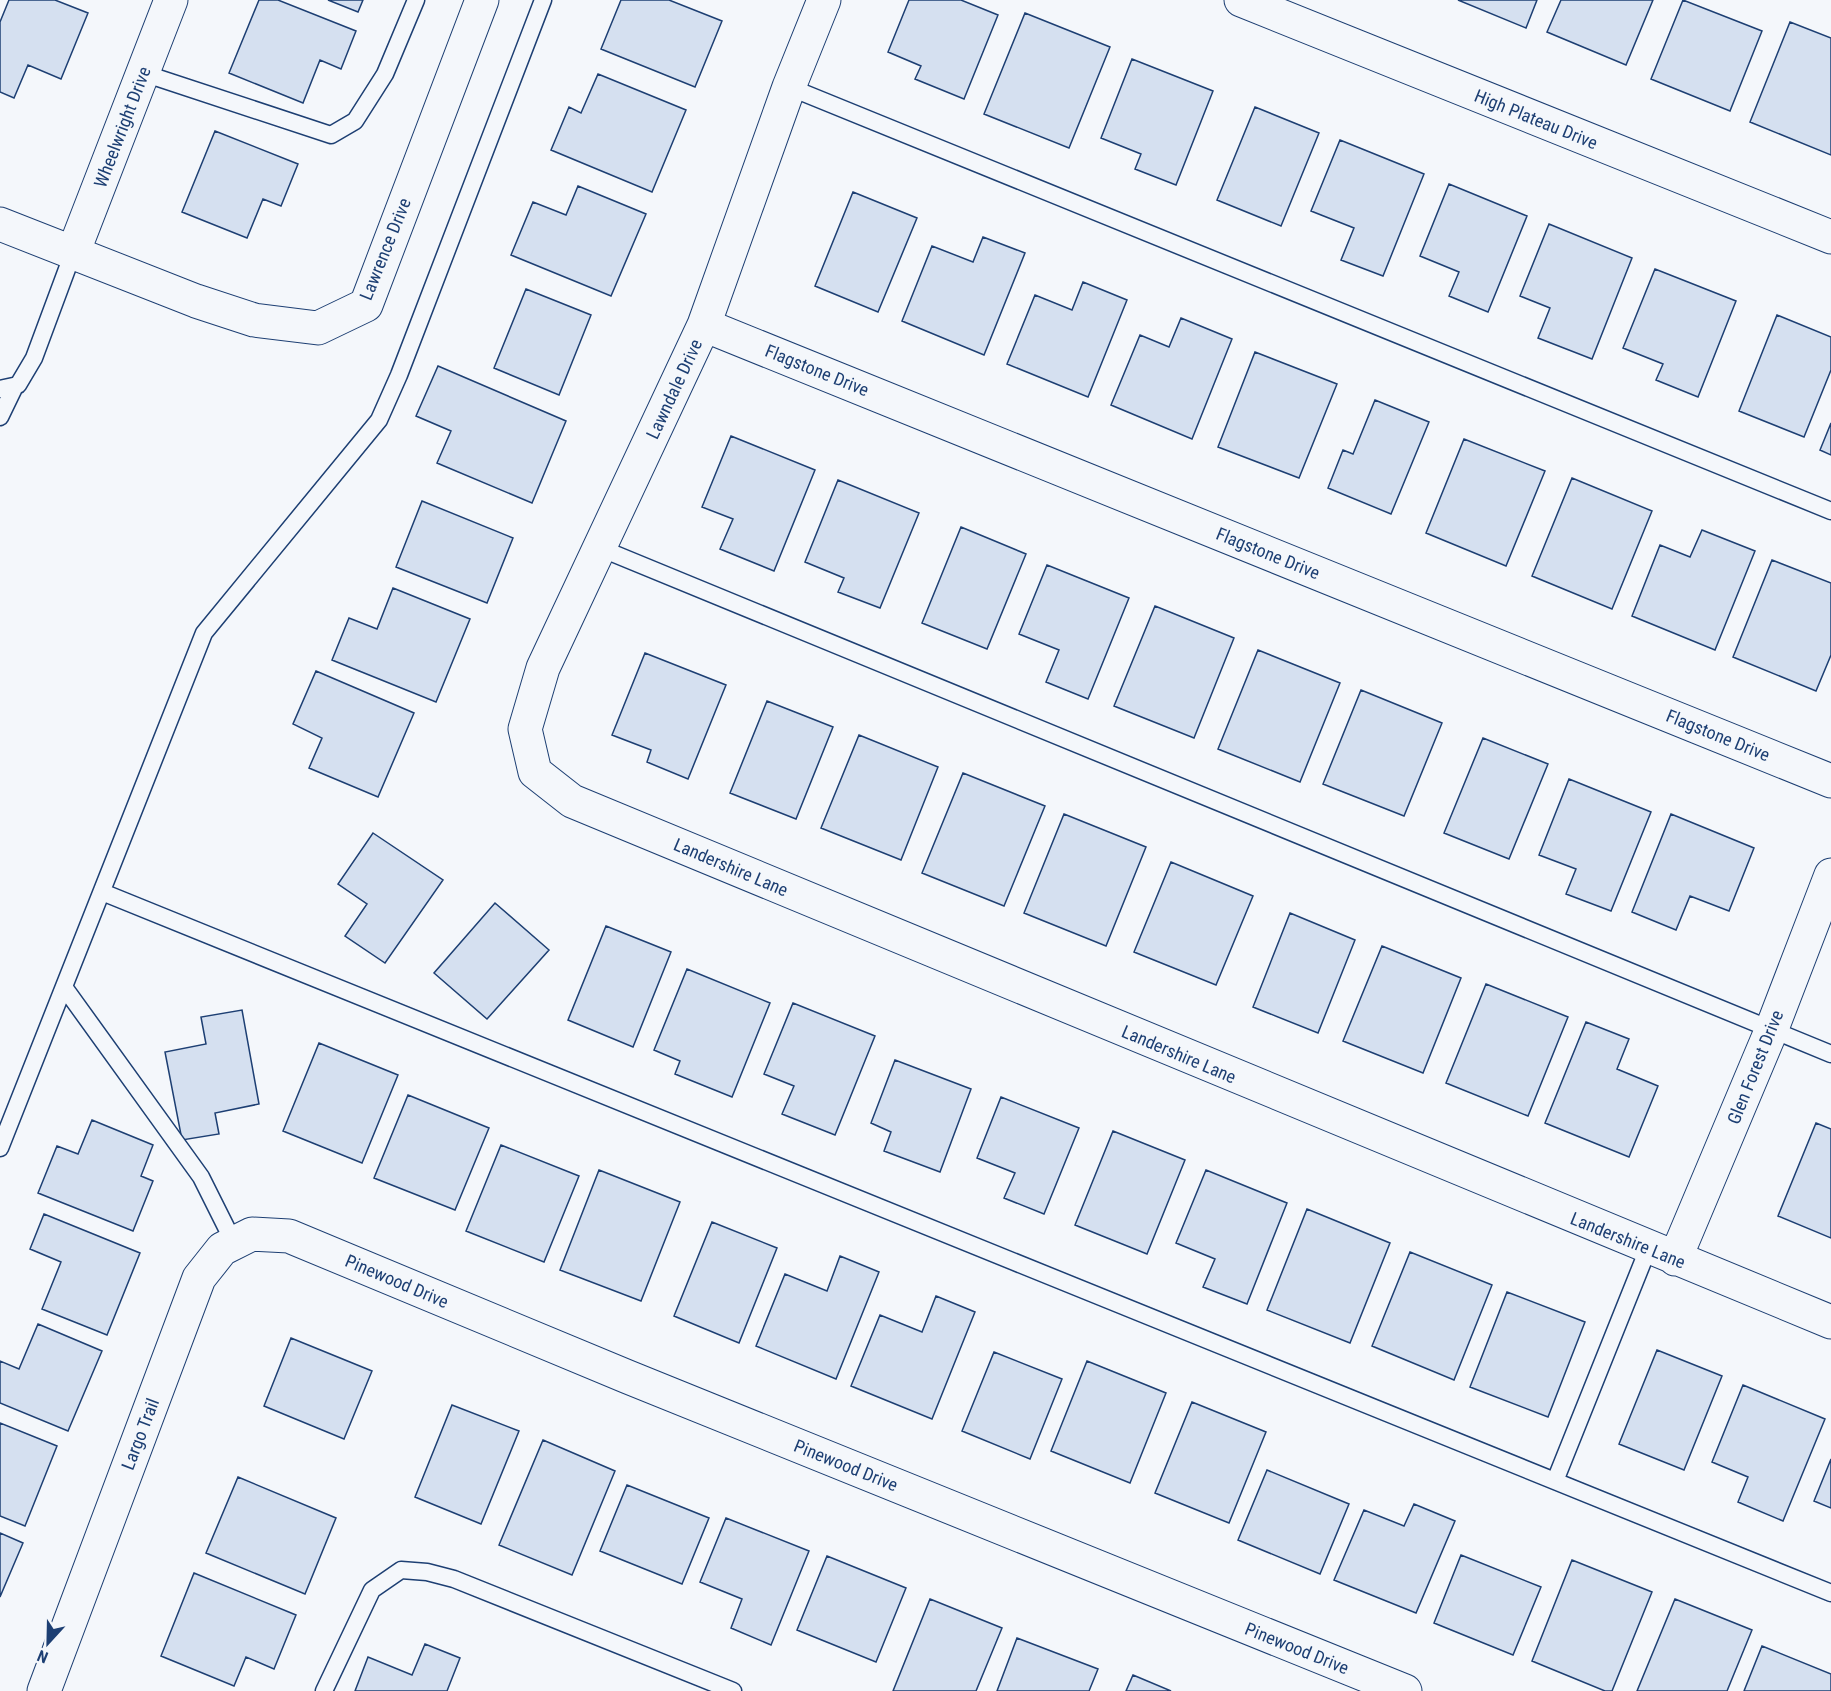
<svg xmlns="http://www.w3.org/2000/svg" width="1831" height="1691" viewBox="0 0 1831 1691" font-family="'Roboto Condensed',sans-serif">
<style>
.building{fill:#d5e0f0;stroke:#1d3f73;stroke-width:1.5}
.lines{fill:none;stroke-linecap:round;stroke-linejoin:round}
.lane-casing{stroke:#1d3f73;stroke-width:19}
.street-casing{stroke:#1d3f73;stroke-width:35}
.lane{stroke:#f4f7fb;stroke-width:16}
.street{stroke:#f4f7fb;stroke-width:33}
.labels{text-anchor:middle;dominant-baseline:central;stroke-width:4.5;stroke-linejoin:round;paint-order:stroke}
.street-label{font-size:18px;fill:#1d3f73;stroke:#f4f7fb}
</style>
<rect width="100%" height="100%" fill="#f4f7fb"/>
<!-- building -->
<path class="building" d="M9 0H55L88 13 61 79 28 65 14 98 0 92V22Z
M259 0H278L356 31 341 69 320 60 303 103 229 73Z
M328 0H363L358 12Z
M621 0H669L722 21 695 87 601 49Z
M909 0H961L998 15 964 99 915 79 921 66 888 52Z
M1458 0H1537L1526 28Z
M1561 0H1653L1626 65 1547 32Z
M1683 0 1762 31 1730 111 1651 79Z
M1025 13 1110 47 1069 148 984 114Z
M1790 22 1831 38V155L1750 122Z
M1132 59 1213 91 1176 185 1135 169 1141 154 1101 138Z
M598 74 686 110 652 192 551 150 569 107 581 113Z
M1255 107 1319 133 1281 226 1217 200Z
M215 131 298 164 281 206 263 199 247 238 182 212Z
M1340 140 1424 174 1383 276 1341 260 1354 228 1311 211Z
M1449 184 1527 216 1488 312 1449 296 1459 272 1420 256Z
M578 186 646 214 611 296 511 255 533 202 566 215Z
M853 192 917 218 878 312 815 286Z
M1549 224 1632 258 1592 359 1538 338 1550 308 1520 296Z
M983 237 1025 253 984 355 902 321 932 246 973 262Z
M1655 269 1736 301 1698 397 1656 380 1663 364 1623 348Z
M1083 282 1127 300 1088 397 1007 364 1035 295 1072 310Z
M526 289 591 315 559 395 494 368Z
M1777 315 1831 337V370L1804 437 1739 411Z
M1181 318 1232 339 1192 439 1111 405 1140 335 1169 347Z
M1255 352 1337 384 1299 478 1218 447Z
M438 366 566 421 532 503 437 463 451 431 416 416Z
M1375 400 1429 422 1391 514 1328 488 1343 450 1353 454Z
M1831 423V455L1820 450Z
M731 436 815 470 774 571 720 549 733 519 702 507Z
M1464 439 1545 471 1506 566 1426 533Z
M1572 478 1652 511 1612 609 1532 576Z
M838 480 919 513 880 608 838 592 844 578 805 562Z
M422 501 513 538 487 603 396 567Z
M961 527 1026 554 987 649 922 623Z
M1702 530 1755 551 1715 650 1632 616 1660 545 1690 557Z
M1772 560 1831 583V655L1816 691 1733 657Z
M1047 565 1129 598 1088 699 1046 682 1059 650 1019 634Z
M393 588 470 619 436 702 332 660 349 618 377 629Z
M1155 606 1234 638 1194 738 1114 706Z
M1258 650 1340 683 1300 782 1218 749Z
M645 653 726 685 688 779 647 762 651 750 612 735Z
M316 671 414 713 378 797 309 768 322 738 293 724Z
M1361 690 1442 723 1404 816 1323 784Z
M767 701 833 727 796 819 730 793Z
M859 735 938 767 901 860 821 828Z
M1483 738 1548 764 1509 859 1444 833Z
M963 773 1045 806 1004 906 922 873Z
M1569 779 1651 812 1611 911 1566 894 1576 869 1539 855Z
M1064 814 1146 847 1106 946 1024 913Z
M1671 814 1754 848 1729 911 1690 896 1676 930 1632 912Z
M373 833 443 880 385 963 345 936 367 904 338 884Z
M1171 862 1253 896 1216 985 1134 952Z
M495 903 549 950 487 1019 434 973Z
M1290 913 1355 940 1318 1033 1253 1007Z
M606 926 671 952 633 1047 568 1020Z
M1382 946 1461 978 1423 1073 1343 1041Z
M687 969 770 1003 732 1097 675 1074 680 1061 654 1050Z
M1486 984 1568 1017 1528 1116 1446 1083Z
M793 1003 875 1036 835 1135 782 1114 794 1086 764 1074Z
M242 1010 259 1104 215 1113 219 1134 182 1140 165 1052 206 1044 201 1017Z
M1586 1022 1629 1039 1617 1069 1658 1086 1629 1157 1545 1123Z
M319 1043 398 1075 362 1163 283 1131Z
M895 1060 971 1089 940 1172 884 1151 891 1132 871 1123Z
M408 1095 489 1128 455 1210 374 1178Z
M1001 1097 1079 1128 1044 1214 1004 1198 1015 1173 977 1158Z
M92 1120 153 1145 141 1176 153 1181 133 1231 38 1193 57 1146 78 1154Z
M1816 1123 1831 1129V1238L1778 1216Z
M1113 1131 1185 1160 1147 1254 1075 1225Z
M501 1145 579 1176 544 1262 466 1231Z
M599 1170 680 1202 641 1301 560 1270Z
M1206 1170 1287 1203 1247 1304 1203 1287 1215 1259 1176 1243Z
M1307 1209 1390 1243 1350 1343 1267 1310Z
M44 1214 140 1253 107 1335 42 1309 61 1262 30 1249Z
M712 1222 777 1248 739 1343 674 1316Z
M1410 1252 1492 1285 1454 1380 1372 1346Z
M840 1256 879 1272 836 1379 756 1346 785 1274 827 1291Z
M1507 1292 1585 1322 1548 1417 1470 1387Z
M936 1296 975 1312 932 1419 851 1386 880 1315 922 1332Z
M38 1324 102 1351 68 1431 0 1403V1361L19 1369Z
M291 1338 372 1371 344 1439 264 1406Z
M1657 1350 1722 1376 1684 1470 1619 1444Z
M994 1352 1062 1379 1030 1459 962 1431Z
M1087 1361 1166 1393 1130 1483 1051 1451Z
M1743 1385 1825 1419 1783 1521 1738 1502 1748 1477 1712 1462Z
M1192 1402 1266 1432 1229 1523 1155 1493Z
M452 1405 519 1431 481 1524 415 1497Z
M0 1423 57 1446 25 1526 0 1516Z
M543 1440 615 1471 572 1575 499 1545Z
M1831 1459V1508L1814 1501Z
M1267 1470 1349 1504 1320 1574 1238 1540Z
M238 1477 336 1518 305 1594 206 1553Z
M627 1485 709 1518 682 1584 600 1551Z
M1414 1504 1455 1521 1416 1613 1334 1580 1364 1510 1404 1526Z
M726 1518 809 1551 771 1645 731 1628 742 1599 700 1582Z
M0 1533 23 1543 0 1597Z
M1461 1555 1541 1587 1513 1655 1434 1623Z
M827 1556 906 1588 876 1662 797 1630Z
M1572 1560 1652 1592 1612 1691H1605L1532 1661Z
M194 1573 296 1615 274 1669 246 1657 234 1686 161 1656Z
M930 1599 1002 1628 976 1691H893Z
M1675 1599 1752 1630 1727 1691H1637Z
M1017 1638 1098 1669 1089 1691H997Z
M425 1644 460 1658 447 1691H355L368 1657 412 1675Z
M1762 1646 1831 1674V1691H1744Z
M1133 1675 1171 1691H1126Z"/>
<g class="lines">
<!-- lane casing -->
<g class="lane-casing">
<path id="lane" d="M143 73 331 135 355 121 385 74 416 0
M789 87 1831 511
M0 389 18 385 34 358 73 253
M0 417 15 386
M600 548 1831 1054
M102 892 1831 1593
M64 987 201 1177 234 1243
M0 1148 204 633 379 420 399 375 543 0
M1555 1481 1648 1249
M324 1691 372 1590 401 1570 427 1572 454 1579 733 1691"/>
</g>
<!-- street casing -->
<g class="street-casing">
<path id="street" d="M824 0 789 87 704 325 543 668 525 729 535 772 572 801 1831 1322
M1241 0 1831 237
M0 224 196 301 254 320 318 328 366 305 482 0
M73 253 171 0
M704 325 1831 781
M1675 1259 1771 1031 1831 875
M44 1691 199 1278 222 1249 252 1234 289 1236 628 1377 1405 1691"/>
</g>
<!-- lane -->
<use href="#lane" class="lane"/>
<!-- street -->
<use href="#street" class="street"/>
</g>
<g class="labels">
<!-- street labels -->
<g class="street-label">
<text transform="translate(1536 119) rotate(22)">High Plateau Drive</text>
<text transform="translate(122 127) rotate(-69)">Wheelwright Drive</text>
<text transform="translate(385 249) rotate(-68)">Lawrence Drive</text>
<text transform="translate(817 370) rotate(22)">Flagstone Drive</text>
<text transform="translate(674 389) rotate(-65)">Lawndale Drive</text>
<text transform="translate(1268 553) rotate(22)">Flagstone Drive</text>
<text transform="translate(1718 735) rotate(22)">Flagstone Drive</text>
<text transform="translate(731 867) rotate(23)">Landershire Lane</text>
<text transform="translate(1179 1054) rotate(23)">Landershire Lane</text>
<text transform="translate(1755 1067) rotate(-68)">Glen Forest Drive</text>
<text transform="translate(1628 1240) rotate(22)">Landershire Lane</text>
<text transform="translate(397 1281) rotate(23)">Pinewood Drive</text>
<text transform="translate(140 1434) rotate(-69)">Largo Trail</text>
<text transform="translate(846 1465) rotate(22)">Pinewood Drive</text>
<text transform="translate(1297 1648) rotate(22)">Pinewood Drive</text>
</g>
</g>
<!-- north arrow -->
<g transform="translate(48 1643) rotate(202)" stroke="#f4f7fb" stroke-width="4.5" paint-order="stroke">
<path d="M0-4.5L10 22L0 15L-10 22Z" fill="#1d3f73"/>
<text y="-9" font-size="16" font-weight="bold" text-anchor="middle" fill="#1d3f73">N</text>
</g>
</svg>
